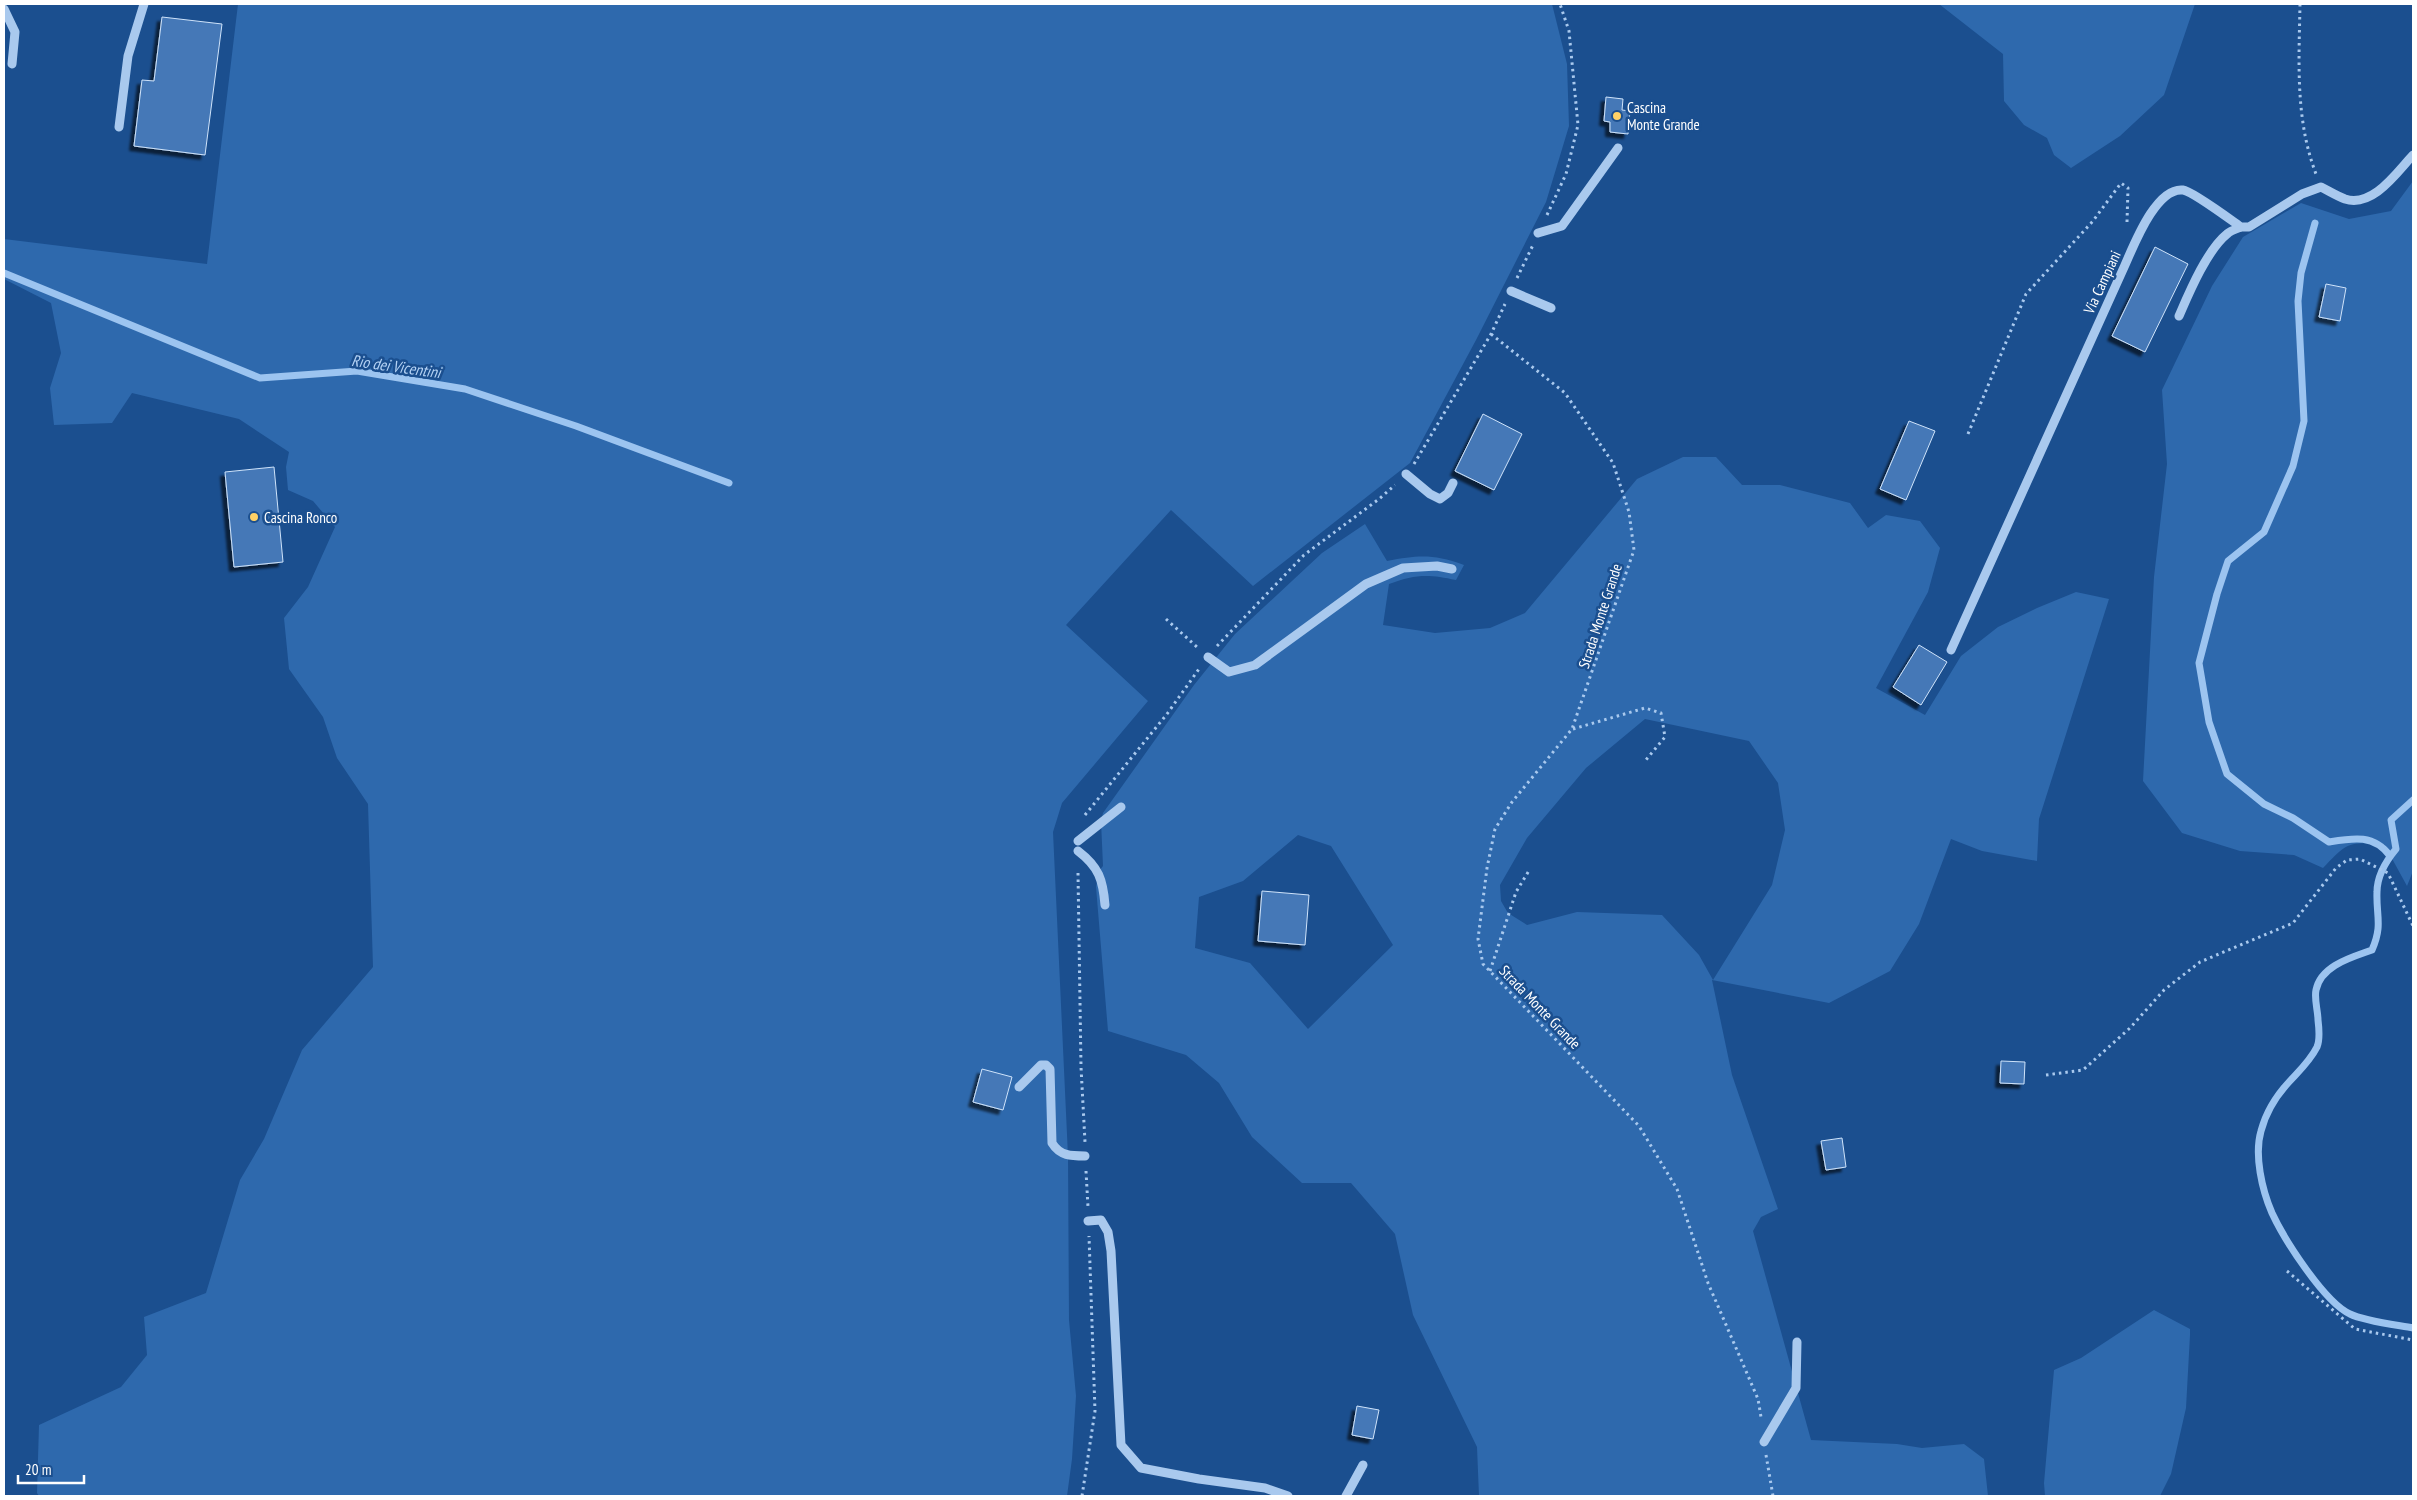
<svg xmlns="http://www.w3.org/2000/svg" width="2417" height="1500" viewBox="0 0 2417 1500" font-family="'PT Sans Narrow',sans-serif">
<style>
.green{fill:#2e69ad;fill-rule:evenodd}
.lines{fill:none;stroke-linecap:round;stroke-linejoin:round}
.stream{stroke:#9cc4f0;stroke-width:7}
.building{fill:#4478b7;stroke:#cfe3fa;filter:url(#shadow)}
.path{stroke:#a9c9ee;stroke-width:3;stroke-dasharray:2.5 4;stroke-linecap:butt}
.minor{stroke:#a9c9ee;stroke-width:9}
.poi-dot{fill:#ffd166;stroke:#1b4f8f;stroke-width:2}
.labels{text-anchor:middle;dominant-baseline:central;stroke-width:5;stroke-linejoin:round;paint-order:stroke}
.poi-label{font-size:15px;fill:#fff;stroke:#1b4f8f;text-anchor:start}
.street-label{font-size:15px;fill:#fff;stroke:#1b4f8f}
.water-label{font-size:16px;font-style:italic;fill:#b5d3f5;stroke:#1b4f8f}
</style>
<defs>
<filter id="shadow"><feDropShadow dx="-4.5" dy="4.5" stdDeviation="1" flood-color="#0009"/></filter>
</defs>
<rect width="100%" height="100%" fill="#1b4f8f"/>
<!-- green -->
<path class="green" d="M238 4H1552L1567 64 1569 126 1546 202 1476 340 1410 463 1253 586 1171 510 1066 625 1148 701 1062 803 1053 832 1068 1156 1069 1320 1076 1396 1072 1459 1067 1496H39L37 1493 39 1425 121 1387 147 1355 144 1317 206 1293 240 1180 264 1139 302 1050 373 967 368 804 337 758 323 717 289 669 284 618 308 587 335 527 313 501 288 490 286 467 289 452 239 419 132 393 112 423 54 425 50 388 61 353 51 303 4 279V239L207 264Z
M1939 4H2195L2164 95 2120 136 2071 168 2054 155 2047 138 2024 125 2004 101 2003 54Z
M2413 181V871L2407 886 2384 844C2347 842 2348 842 2323 868L2294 855 2240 851 2182 833 2143 781 2154 577 2167 464 2162 390 2212 286 2243 237 2301 203 2349 219 2391 211Z
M1683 457H1716L1742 485H1780L1850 503 1868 528 1886 515 1920 521 1940 548 1928 592 1876 688 1925 715 1961 656 1998 627 2037 608 2076 592 2109 599 2039 819 2037 861 1982 851 1951 839 1919 924 1890 971 1829 1003 1712 980 1732 1075 1778 1209 1761 1217 1753 1231 1811 1440 1897 1444 1922 1448 1964 1444 1984 1459 1988 1496H1479L1477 1447 1413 1315 1395 1234 1351 1183H1302L1252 1137 1219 1083 1186 1055 1108 1031 1096 887 1099 871 1103 866 1101 821 1103 813 1194 685 1235 634 1322 553 1365 524 1387 561C1419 555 1433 554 1464 565L1456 580C1429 574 1415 574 1389 584L1383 625 1435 633 1490 628 1525 613 1637 479ZM1645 719 1749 741 1778 783 1785 830 1772 885 1713 980 1699 955 1662 915 1577 912 1527 925 1508 913 1501 901 1500 885 1527 838 1586 768ZM1298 835 1331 846 1393 945 1308 1029 1250 963 1195 948 1199 897 1243 881Z
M2154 1310 2190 1329V1335L2186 1408 2171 1474 2160 1496H2045L2044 1483 2054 1370 2081 1358Z"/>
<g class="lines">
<!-- stream -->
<path class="stream" d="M2315 223 2301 273 2298 301 2304 421 2293 466 2264 532 2228 561 2217 594 2199 663 2209 722 2227 774 2264 804 2293 818 2329 842C2353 838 2374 834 2390 856
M4 273 260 378 357 371 465 389 576 426 729 483
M2413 800 2391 820 2396 849C2386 861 2377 876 2377 892 2376 916 2383 925 2372 950 2353 957 2321 965 2316 990 2314 999 2318 1011 2318 1020 2319 1028 2320 1040 2317 1047 2310 1061 2300 1070 2289 1082 2276 1096 2266 1112 2261 1131 2254 1155 2262 1190 2272 1213 2284 1239 2324 1302 2350 1314 2364 1321 2397 1325 2413 1328"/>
</g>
<!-- building -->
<path class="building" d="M162 17 222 24 205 155 134 146 142 80 154 81Z
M1606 97 1623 99 1622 110 1630 111 1628 134 1610 132V122L1604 121Z
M2155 247 2188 264 2145 352 2112 336Z
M2326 284 2346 288 2340 321 2319 317Z
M1483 414 1522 434 1494 490 1455 471Z
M1909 421 1935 431 1906 500 1880 489Z
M274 467 283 562 234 567 225 472Z
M1919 645 1947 662 1921 705 1893 687Z
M1262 891 1309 895 1305 945 1258 941Z
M2001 1061 2025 1062 2024 1084 2000 1083Z
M982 1069 1012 1077 1003 1110 973 1102Z
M1842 1138 1846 1167 1826 1170 1821 1141Z
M1357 1406 1379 1410 1373 1439 1352 1435Z"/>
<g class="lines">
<!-- path -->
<path class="path" d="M2300 4C2299 61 2295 119 2316 174
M1547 215 1566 174 1578 125 1569 31 1560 4
M1517 278 1533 245
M1491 334 1565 393 1613 463 1629 512 1634 550 1572 729 1512 802 1495 829 1487 868 1478 939 1483 964 1639 1126 1677 1189 1708 1283 1758 1399 1761 1417
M1968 434 2026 294 2093 221 2121 183 2128 188 2127 222
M1414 464 1491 334 1505 304
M1166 619 1197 647
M1217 646 1304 555 1379 499 1395 485
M1573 729 1645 708 1661 713 1665 737 1645 761
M1085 815 1167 714 1199 669
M1078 873 1081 1067 1085 1142
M1490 971 1516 892 1530 869
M2046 1075 2083 1070 2130 1028 2164 990 2200 962 2293 923 2336 868 2347 860 2360 859 2388 873 2413 926
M1086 1171 1088 1207
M2287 1271 2355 1329 2413 1340
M1766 1455 1773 1496
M1082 1496 1095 1411 1089 1236"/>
<!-- minor -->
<path class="minor" d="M4 9 15 32 12 64
M119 127 128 56 144 4
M1538 233 1562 226 1618 148
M1511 291 1551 308
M2179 316C2189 293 2207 250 2227 234 2230 231 2236 229 2241 227
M1406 474 1430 494 1440 499 1448 493 1453 483
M1951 650 2125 265C2134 245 2156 187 2183 190 2192 191 2231 220 2241 227H2249L2302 194 2321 187C2329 191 2337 196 2345 199 2373 208 2397 172 2413 155
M1208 657 1229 672 1255 665 1366 584 1403 568 1437 566 1452 569
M1078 841 1121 807
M1078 851C1099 867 1103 880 1105 905
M1019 1087 1041 1065H1046L1050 1069 1052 1143C1060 1156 1071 1156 1085 1156
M1088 1221 1101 1220 1108 1232 1111 1251 1121 1445 1141 1468 1199 1479 1265 1488 1288 1496
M1764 1442 1796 1388 1797 1342
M1346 1496 1363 1465"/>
</g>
<!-- markers -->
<g class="poi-dot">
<circle cx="1617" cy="116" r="5"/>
<circle cx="254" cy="517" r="5"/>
</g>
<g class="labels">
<!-- poi labels -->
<g class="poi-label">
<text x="1627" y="107">Cascina<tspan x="1627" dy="17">Monte Grande</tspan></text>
<text x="264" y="517">Cascina Ronco</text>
</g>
<!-- street labels -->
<g class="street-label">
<text transform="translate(2102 282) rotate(-65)">Via Campiani</text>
<text transform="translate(1600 616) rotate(-72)">Strada Monte Grande</text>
<text transform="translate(1540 1007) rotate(46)">Strada Monte Grande</text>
</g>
<!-- water labels -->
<g class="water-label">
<text transform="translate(396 366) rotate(8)">Rio dei Vicentini</text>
</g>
</g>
<!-- border -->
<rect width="2417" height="1500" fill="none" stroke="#ffffff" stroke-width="10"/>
<!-- scale -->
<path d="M18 1475v8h66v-8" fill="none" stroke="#ffffff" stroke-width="2.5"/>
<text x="25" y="1475" font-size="15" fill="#ffffff" stroke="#1b4f8f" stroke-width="4" paint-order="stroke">20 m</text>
</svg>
